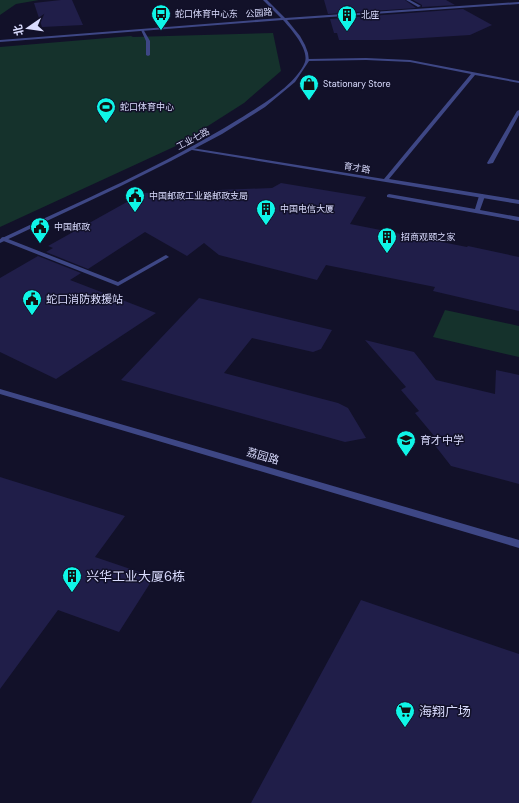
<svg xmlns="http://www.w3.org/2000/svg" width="519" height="803" viewBox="0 0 519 803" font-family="'DM Sans','Noto Sans SC',sans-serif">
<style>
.green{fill:#15322c}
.building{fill:#201e49}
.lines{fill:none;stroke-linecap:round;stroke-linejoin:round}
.service{fill:#3e4785;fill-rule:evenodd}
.minor{fill:#3e4785;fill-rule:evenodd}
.tertiary{fill:#3e4785;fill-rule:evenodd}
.labels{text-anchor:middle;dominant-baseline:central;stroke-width:3;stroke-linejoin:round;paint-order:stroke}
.far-street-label{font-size:9px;fill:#dadcfe;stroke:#121129}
.far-poi-label{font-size:9px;fill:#dadcfe;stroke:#121129;text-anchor:start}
.poi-label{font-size:11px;fill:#dadcfe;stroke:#121129;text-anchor:start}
.street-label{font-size:11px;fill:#dadcfe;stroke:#121129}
.near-poi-label{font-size:13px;fill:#dadcfe;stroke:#121129;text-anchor:start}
</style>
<rect width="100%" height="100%" fill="#121129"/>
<!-- green -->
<path class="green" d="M0 0H39L16 4 0 15Z
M273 33 281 71 244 103 178 145 0 227V47L131 36 133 37Z
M445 310 519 326V357L433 337Z"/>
<!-- building -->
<path class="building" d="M61 0H72L83 25 42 27 34 3Z
M324 0H405L416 8 328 14Z
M413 0H446L455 5 422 7V5Z
M463 9 492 25 470 35 390 40H339L337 33H334L330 19Z
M281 183 366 197 350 224 467 247 468 246 519 257V311L433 291 435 287 326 265 317 280 219 255 204 243 187 256 145 232 88 269 46 252 53 248 48 246 143 193 272 188Z
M38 256 81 273 70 280 156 313 56 379 0 352V278Z
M199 298 332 330 321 349 313 352 252 338 224 373 338 403 348 408 366 438 345 442 121 380Z
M365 340 414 352 436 380 495 394 496 370 519 375V484L451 466 430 439 435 437 415 413 419 411 401 390 406 387Z
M0 477 125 516 95 557 154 577 119 632 58 610 0 689Z
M361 600 519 654V803H251Z"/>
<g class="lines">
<!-- service -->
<path class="service" d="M406 0H410L421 6 418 7Z
M143 29 150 41V55L148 56 146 55V41L141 30Z
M389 194 475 209 479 196 482 194 485 196 480 210 519 217V221L387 197V195Z
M3 237 118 282 164 256 166 255 169 257 118 286 1 240V238Z"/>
<!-- minor -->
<path class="minor" d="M366 58 410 60 519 81V83L475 75 389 179 519 200V204L192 150 190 149 192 148 384 179 471 74 410 62 366 60 308 61 306 60 308 59Z
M519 110V115L493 163 488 164 487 163 517 111Z"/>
<!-- tertiary -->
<path class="tertiary" d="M263 0H267L285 18 519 2V4L287 20 300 36 305 45 308 53 309 61 295 82 265 107 222 134 171 161 119 187 0 243V239C81 201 163 166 239 119 260 106 296 85 305 62 309 49 291 29 283 20L0 42V40L281 18Z
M0 389 519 540V548L0 394Z"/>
</g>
<!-- icons -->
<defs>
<g id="bus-pin" transform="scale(1)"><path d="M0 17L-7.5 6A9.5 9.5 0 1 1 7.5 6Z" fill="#0ff5e7" stroke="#121129"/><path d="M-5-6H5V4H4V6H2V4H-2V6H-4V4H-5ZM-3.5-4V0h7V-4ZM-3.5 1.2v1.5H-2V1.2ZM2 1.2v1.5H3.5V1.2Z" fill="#111"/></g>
<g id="building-pin" transform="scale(1)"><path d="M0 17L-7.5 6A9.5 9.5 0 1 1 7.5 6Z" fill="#0ff5e7" stroke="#121129"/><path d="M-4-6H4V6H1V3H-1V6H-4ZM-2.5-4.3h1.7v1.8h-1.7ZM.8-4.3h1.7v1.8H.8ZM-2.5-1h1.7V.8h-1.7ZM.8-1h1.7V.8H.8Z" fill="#111"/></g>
<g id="shop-pin" transform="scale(1)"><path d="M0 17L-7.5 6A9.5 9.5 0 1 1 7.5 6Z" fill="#0ff5e7" stroke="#121129"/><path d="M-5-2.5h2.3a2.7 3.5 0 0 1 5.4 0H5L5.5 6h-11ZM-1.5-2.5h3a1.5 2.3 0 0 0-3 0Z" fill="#111"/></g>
<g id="stadium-pin" transform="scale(1)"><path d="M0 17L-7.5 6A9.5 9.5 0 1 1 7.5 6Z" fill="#0ff5e7" stroke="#121129"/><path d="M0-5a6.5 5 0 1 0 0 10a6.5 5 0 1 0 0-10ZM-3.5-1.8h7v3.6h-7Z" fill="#111"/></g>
<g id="civic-pin" transform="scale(1)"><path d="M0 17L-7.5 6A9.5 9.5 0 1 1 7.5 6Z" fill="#0ff5e7" stroke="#121129"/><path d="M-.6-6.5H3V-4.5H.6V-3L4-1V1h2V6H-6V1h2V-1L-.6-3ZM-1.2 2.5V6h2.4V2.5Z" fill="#111"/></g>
<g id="school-pin" transform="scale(1)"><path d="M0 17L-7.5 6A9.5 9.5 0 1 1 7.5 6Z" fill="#0ff5e7" stroke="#121129"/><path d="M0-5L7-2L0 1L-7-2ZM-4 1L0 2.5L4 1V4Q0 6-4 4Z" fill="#111"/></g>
<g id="supermarket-pin" transform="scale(1)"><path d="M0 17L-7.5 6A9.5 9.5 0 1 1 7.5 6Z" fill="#0ff5e7" stroke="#121129"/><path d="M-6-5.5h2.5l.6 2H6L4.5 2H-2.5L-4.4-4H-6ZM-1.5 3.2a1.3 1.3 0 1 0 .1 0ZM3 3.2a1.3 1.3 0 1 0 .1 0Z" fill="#111"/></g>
</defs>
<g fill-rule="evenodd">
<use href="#bus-pin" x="161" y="14"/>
<use href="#building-pin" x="347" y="15"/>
<use href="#shop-pin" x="309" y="84"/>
<use href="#stadium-pin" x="106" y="107"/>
<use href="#civic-pin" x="135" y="196"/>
<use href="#building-pin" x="266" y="209"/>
<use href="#civic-pin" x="40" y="227"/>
<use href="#building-pin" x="387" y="237"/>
<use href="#civic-pin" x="32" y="299"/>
<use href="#school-pin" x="406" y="440"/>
<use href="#building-pin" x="72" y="576"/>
<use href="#supermarket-pin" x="405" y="711"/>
</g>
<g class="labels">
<!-- far-street labels -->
<g class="far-street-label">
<text transform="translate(259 13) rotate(-5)">公园路</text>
<text transform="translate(193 139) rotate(-28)">工业七路</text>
<text transform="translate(357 168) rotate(9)">育才路</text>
</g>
<!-- far-poi labels -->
<g class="far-poi-label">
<text x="175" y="14">蛇口体育中心东</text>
<text x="361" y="15">北座</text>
<text x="323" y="84">Stationary Store</text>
<text x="120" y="107">蛇口体育中心</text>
<text x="149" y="196">中国邮政工业路邮政支局</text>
<text x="280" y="209">中国电信大厦</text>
<text x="54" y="227">中国邮政</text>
<text x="401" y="237">招商观颐之家</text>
</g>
<!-- poi labels -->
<g class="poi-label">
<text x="46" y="299">蛇口消防救援站</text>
<text x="420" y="440">育才中学</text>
</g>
<!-- street labels -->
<g class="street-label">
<text transform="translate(263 456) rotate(16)">荔园路</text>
</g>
<!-- near-poi labels -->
<g class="near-poi-label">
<text x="86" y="576">兴华工业大厦6栋</text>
<text x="419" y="711">海翔广场</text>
</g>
</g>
<!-- north arrow -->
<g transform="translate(28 28) rotate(257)" stroke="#121129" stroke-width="3" paint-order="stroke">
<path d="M0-3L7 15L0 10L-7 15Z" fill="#dadcfe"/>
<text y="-6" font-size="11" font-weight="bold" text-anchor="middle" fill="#dadcfe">北</text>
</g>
</svg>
